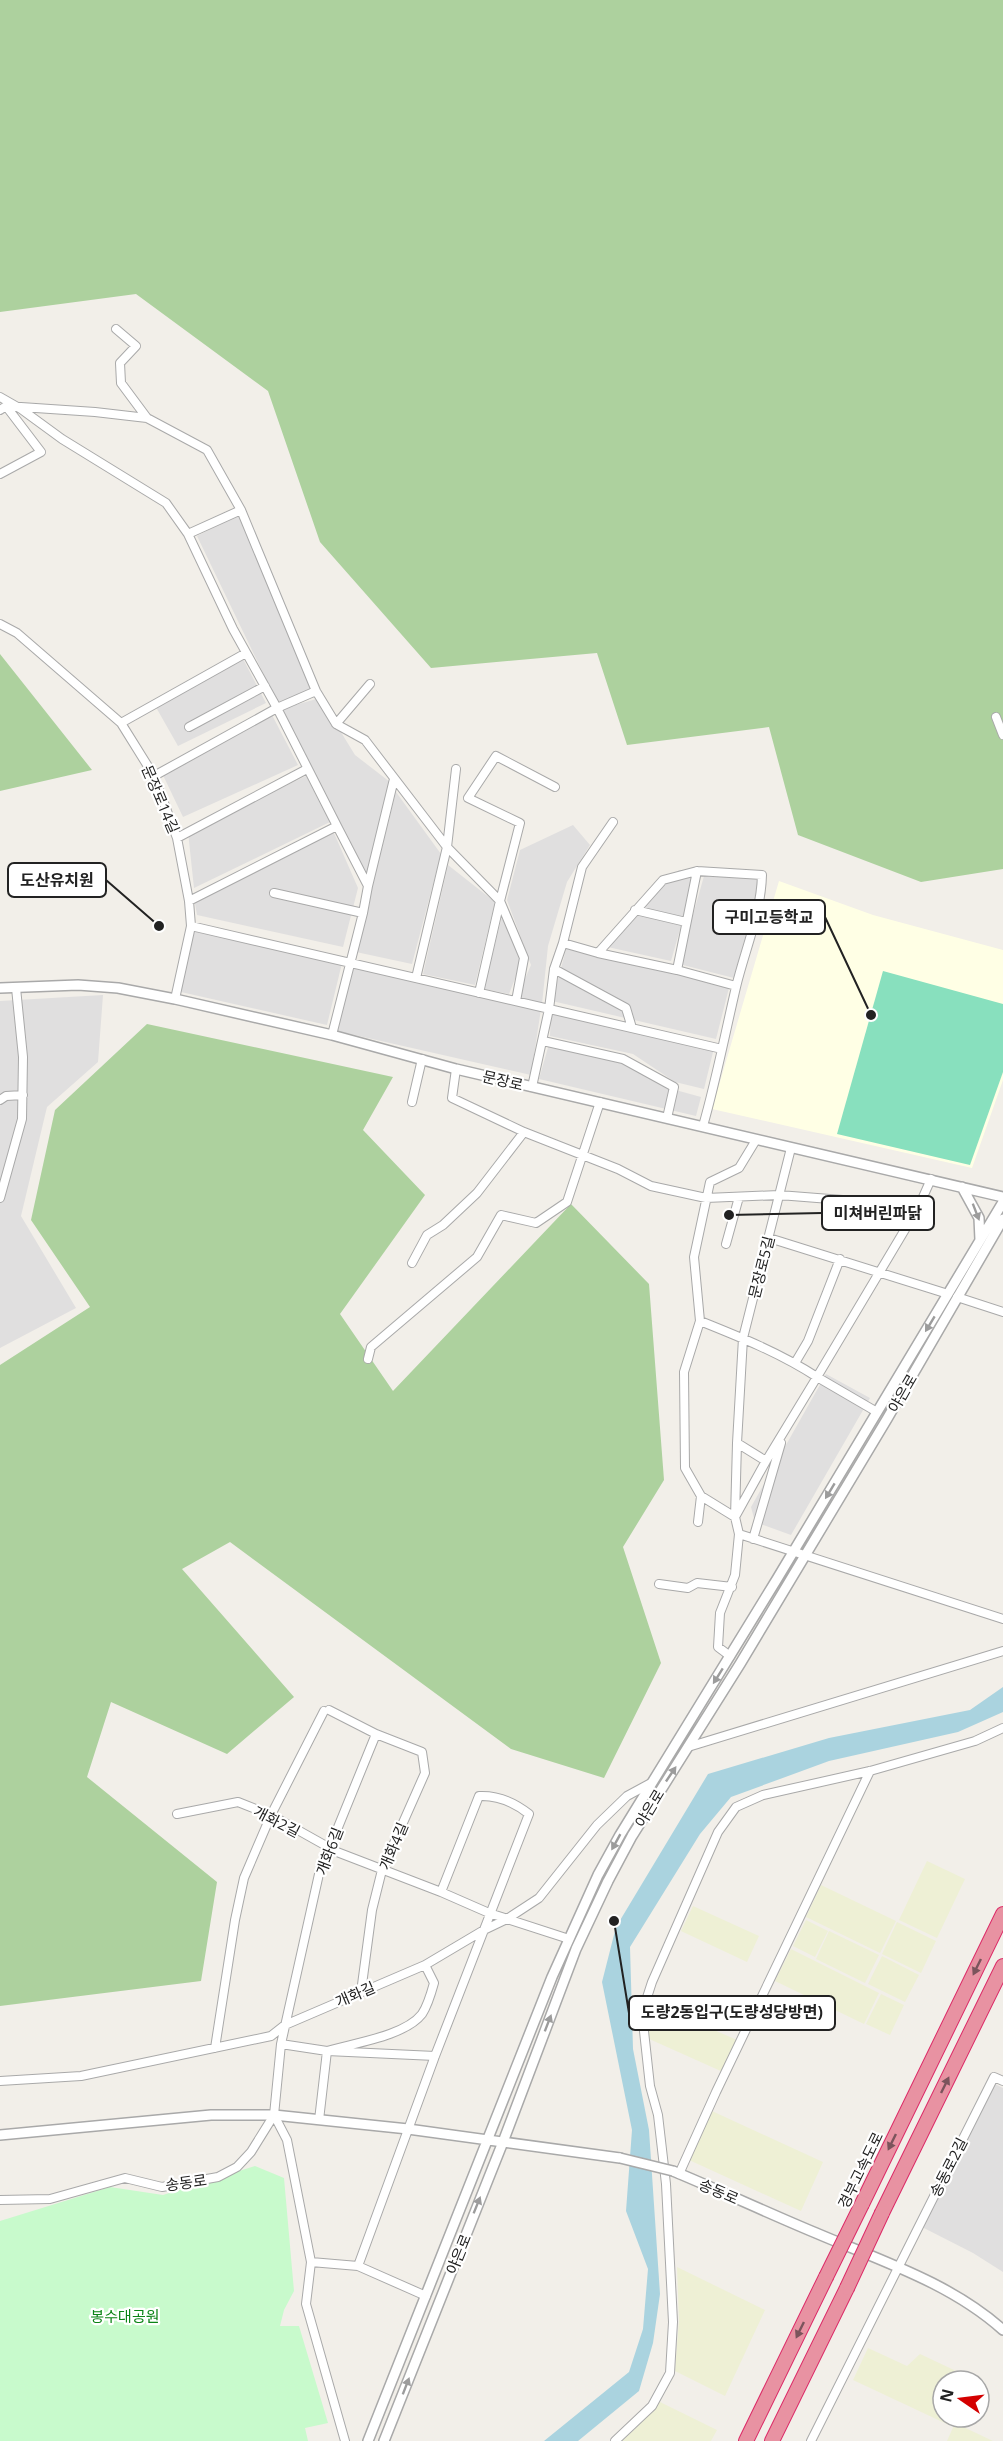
<svg xmlns="http://www.w3.org/2000/svg" width="1003" height="2441" viewBox="0 0 1003 2441" font-family="'Open Sans','Noto Sans KR',sans-serif">
<style>
.residential{fill:#e0dfdf}
.education{fill:#ffffe5}
.farmland{fill:#eef0d5}
.forest{fill:#add19e}
.park{fill:#c8facc}
.pitch{fill:#88e0be}
.water{fill:#aad3df}
.lines{fill:none;stroke-linecap:round;stroke-linejoin:round}
.minor-casing{stroke:#a9a9a9;stroke-width:10}
.tertiary-casing{stroke:#a9a9a9;stroke-width:12}
.motorway-casing{stroke:#dc2a67;stroke-width:16}
.minor{stroke:#fff;stroke-width:8}
.tertiary{stroke:#fff;stroke-width:9}
.motorway{stroke:#e892a2;stroke-width:14}
.tertiary-bridge-casing{stroke:#a9a9a9;stroke-width:12;stroke-linecap:butt}
.motorway-bridge-casing{stroke:#dc2a67;stroke-width:16;stroke-linecap:butt}
.tertiary-bridge{stroke:#fff;stroke-width:9}
.motorway-bridge{stroke:#e892a2;stroke-width:14}
.oneway{fill:#9c9c9c}
.oneway2{fill:#7b545c}
.labels{text-anchor:middle;dominant-baseline:central;stroke-width:4.5;stroke-linejoin:round;paint-order:stroke}
.street-label{font-size:15px;fill:#222;stroke:#fff}
.park-label{font-size:15px;fill:#0c8416;stroke:#fff}
.leader{fill:none;stroke:#222;stroke-width:2}
.callout-dot{fill:#222;stroke:#fff;stroke-width:2}
.callout{fill:#fff;stroke:#222;stroke-width:2}
.callout-label{font-size:16px;text-anchor:middle;font-weight:bold;fill:#222}
</style>
<rect width="100%" height="100%" fill="#f2efe9"/>
<!-- residential -->
<path class="residential" d="M242 513 315 691 277 702 197 536Z
M242 657 266 703 178 746 153 702Z
M320 698 355 755 390 782 367 881 281 709Z
M272 715 298 765 183 817 161 771Z
M306 776 330 822 194 888 188 832Z
M396 792 441 854 412 964 356 952Z
M573 825 590 845 567 882 548 946 542 1004 517 997 531 965 507 900 520 850Z
M334 833 358 888 343 947 197 915 194 898Z
M448 865 495 902 475 985 423 974Z
M706 869 763 871 734 978 679 964Z
M679 870H697L671 961 603 946Z
M503 912 521 963 509 994 484 989Z
M194 926 343 959 327 1025 181 992Z
M567 946 730 984 716 1039 552 1001Z
M354 963 541 1009 531 1075 337 1031Z
M103 995 98 1062 47 1107 21 1216 76 1308 0 1348V1001Z
M551 1009 714 1048 704 1089 675 1082 633 1054 550 1036Z
M549 1044 626 1061 672 1089 701 1097 696 1116 539 1079Z
M826 1374 870 1398 791 1535 755 1522 751 1507Z
M991 2082 1003 2088V2272L973 2253 918 2225Z"/>
<!-- education -->
<path class="education" d="M779 881 873 915 1003 950V1080L972 1168 712 1109Z"/>
<!-- farmland -->
<path class="farmland" d="M927 1861 965 1879 937 1938 899 1920Z
M821 1885 896 1921 880 1953 806 1917Z
M693 1906 759 1936 747 1962 681 1931Z
M806 1920 828 1931 815 1957 793 1946Z
M897 1922 936 1941 921 1973 882 1954Z
M829 1931 879 1955 865 1983 816 1959Z
M791 1949 879 1993 864 2024 775 1981Z
M882 1956 919 1975 905 2002 868 1984Z
M881 1994 904 2005 890 2035 866 2024Z
M659 2006 737 2040 723 2072 647 2038 652 2016Z
M712 2111 823 2162 801 2211 689 2160Z
M677 2267 765 2310 725 2396 675 2371 679 2320Z
M868 2348 907 2366 920 2354 971 2378 969 2381H943V2417H953L949 2425 853 2380Z
M658 2401 717 2430 711 2441H622L637 2427Z
M955 2423 993 2441H947Z"/>
<!-- forest -->
<path class="forest" d="M0 0H1003V869L921 882 798 835 769 727 627 745 597 653 431 668 320 542 268 391 136 294 0 312Z
M0 654 92 770 0 791Z
M147 1024 393 1077 363 1130 425 1195 340 1314 393 1391 571 1204 649 1284 664 1480 623 1547 661 1663 604 1778 511 1749 230 1542 182 1569 294 1697 227 1754 111 1702 87 1777 217 1882 201 1981 0 2006V1365L90 1307 31 1220 55 1110Z"/>
<!-- park -->
<path class="park" d="M255 2166 284 2178 294 2291 284 2310 280 2326H299L328 2423 305 2428 308 2441H0V2221L110 2187 163 2195Z"/>
<!-- pitch -->
<path class="pitch" d="M883 971 1003 1004V1072L970 1165 837 1134Z"/>
<!-- water -->
<path class="water" d="M1003 1687V1712L958 1732 829 1761 731 1797 700 1834 630 1947 633 2049 649 2130 660 2294 653 2343 639 2391 578 2441H544L629 2372 643 2329 648 2269 626 2211 632 2130 602 1982 616 1927 708 1774 829 1738 970 1710Z"/>
<g class="lines">
<!-- minor casing -->
<g class="minor-casing">
<path id="minor" d="M116 329 136 346 120 363 121 383 147 418
M0 397 21 409 62 439 166 503 188 534 233 629 277 708 316 691
M6 406 95 412 147 418 207 450 241 510 316 691 336 724 365 740 447 847
M0 410 6 406 41 452 0 474
M188 534 241 510
M0 624 17 633 121 723 154 776 177 838 189 901 191 926 175 999
M996 717 1003 735
M121 723 246 653
M336 724 370 684
M189 727 265 686
M154 776 277 708 337 826
M177 838 307 769
M447 847 456 769
M368 886 394 779
M274 893 363 913
M189 901 337 826 368 886 363 913 332 1035
M635 910 686 922
M191 926 722 1049
M563 943 582 867 613 822
M554 969 626 1008 632 1028
M677 970 697 871
M416 978 447 847 500 901 479 993
M516 1001 524 958 500 901 520 823 468 798 496 756 555 787
M543 1041 623 1059 674 1087 667 1118
M456 1069 452 1098 524 1132 618 1169 651 1186 706 1198 779 1195 919 1206 931 1179
M532 1087 549 1009 554 969 563 943 598 953
M0 1100 6 1096 23 1095
M412 1102 422 1059
M703 1126C716 1081 725 1034 736 987 745 950 761 913 762 875L697 871 663 880 598 953 677 970 736 986
M0 1198 22 1119 23 1057 16 988
M769 1238 948 1294
M726 1244 739 1197
M412 1263 427 1235 443 1225 477 1193 524 1132
M957 1297 1003 1312
M700 1321C740 1337 780 1353 817 1377L766 1461 735 1517 701 1496 685 1468 684 1372 700 1321 694 1257 710 1182 739 1168 756 1140
M368 1359 371 1347 477 1257 501 1215 536 1223 567 1202 600 1102
M795 1363 808 1341 840 1259
M877 1412 817 1377 919 1206
M737 1443 743 1338 791 1148
M698 1522 701 1496
M739 1534 1003 1619
M753 1539 781 1443
M659 1584 688 1588 697 1583 732 1587
M730 1656 718 1647 720 1613 735 1575 739 1534 735 1517 737 1443 766 1461
M688 1747 1003 1651
M177 1814 238 1802 271 1815 337 1852 441 1892 489 1913 569 1939
M361 1992 372 1910 382 1870 425 1773 422 1752 376 1734
M281 2044 327 2051 435 2056
M215 2048 235 1920 244 1878 271 1815 324 1711
M0 2081 81 2076 271 2036 285 2025 425 1965 484 1930 507 1919 539 1898 597 1825 627 1796 651 1783
M274 2115 287 2140 311 2262 306 2304 345 2441
M319 2120 327 2051C354 2043 405 2036 422 2014 428 2005 431 1994 434 1983L425 1965
M679 2174 716 2092 870 1771
M0 2200 50 2199 125 2178 162 2187 218 2177 237 2167 251 2152 274 2115 281 2044 319 1874 376 1734 329 1710
M311 2262 358 2266 426 2296
M358 2266 435 2056 529 1814C515 1803 498 1795 479 1796L441 1892
M615 2441 652 2406 670 2373 673 2322 666 2184 658 2115 650 2086 642 2013 652 1982 718 1832 736 1807 763 1795 870 1771 975 1741 1003 1728
M811 2441 994 2077 1003 2081"/>
</g>
<!-- tertiary casing -->
<g class="tertiary-casing">
<path id="tertiary" d="M0 988 78 985 118 988 175 999 332 1035 456 1069 1003 1197
M962 1187 979 1218 980 1240
M0 2135 211 2115H274L408 2129 620 2158
M673 2171C721 2191 768 2213 816 2233 879 2260 951 2283 1003 2330
M368 2441 552 1977 598 1875 620 1835 777 1579 1003 1202
M384 2441 503 2142 576 1949 608 1881 632 1836 740 1664 887 1419 1003 1219"/>
</g>
<!-- motorway casing -->
<g class="motorway-casing">
<path id="motorway" d="M862 2204 1003 1914
M882 2213 1003 1966
M746 2441 826 2277
M772 2441 847 2288"/>
</g>
<!-- minor -->
<use href="#minor" class="minor"/>
<!-- tertiary -->
<use href="#tertiary" class="tertiary"/>
<!-- motorway -->
<use href="#motorway" class="motorway"/>
<!-- tertiary-bridge casing -->
<g class="tertiary-bridge-casing">
<path id="tertiary-bridge" d="M620 2158 673 2171"/>
</g>
<!-- motorway-bridge casing -->
<g class="motorway-bridge-casing">
<path id="motorway-bridge" d="M826 2277 862 2204
M847 2288 882 2213"/>
</g>
<!-- tertiary-bridge -->
<use href="#tertiary-bridge" class="tertiary-bridge"/>
<!-- motorway-bridge -->
<use href="#motorway-bridge" class="motorway-bridge"/>
</g>
<!-- one-way arrows -->
<defs><path id="oneway-solid" d="M-6-.8H1V-3.2L6.5 0L1 3.2V.8H-6Z" transform="scale(1.5)"/></defs>
<g class="oneway">
<use href="#oneway-solid" transform="translate(976 1212) rotate(69)"/>
<use href="#oneway-solid" transform="translate(930 1324) rotate(121)"/>
<use href="#oneway-solid" transform="translate(830 1491) rotate(121)"/>
<use href="#oneway-solid" transform="translate(718 1676) rotate(122)"/>
<use href="#oneway-solid" transform="translate(671 1774) rotate(-56)"/>
<use href="#oneway-solid" transform="translate(616 1842) rotate(119)"/>
<use href="#oneway-solid" transform="translate(548 2023) rotate(-69)"/>
<use href="#oneway-solid" transform="translate(477 2205) rotate(-68)"/>
<use href="#oneway-solid" transform="translate(406 2386) rotate(-69)"/>
</g>
<g class="oneway2">
<use href="#oneway-solid" transform="translate(977 1967) rotate(116)"/>
<use href="#oneway-solid" transform="translate(945 2085) rotate(-64)"/>
<use href="#oneway-solid" transform="translate(892 2142) rotate(116)"/>
<use href="#oneway-solid" transform="translate(800 2330) rotate(116)"/>
</g>
<g class="labels">
<!-- street labels -->
<g class="street-label">
<text transform="translate(161 799) rotate(67)">문장로14길</text>
<text transform="translate(503 1080) rotate(13)">문장로</text>
<text transform="translate(761 1267) rotate(-76)">문장로5길</text>
<text transform="translate(902 1393) rotate(-60)">야은로</text>
<text transform="translate(649 1808) rotate(-59)">야은로</text>
<text transform="translate(277 1821) rotate(27)">개화2길</text>
<text transform="translate(393 1846) rotate(-67)">개화4길</text>
<text transform="translate(329 1851) rotate(-69)">개화6길</text>
<text transform="translate(355 1994) rotate(-23)">개화길</text>
<text transform="translate(948 2167) rotate(-63)">송동로2길</text>
<text transform="translate(860 2170) rotate(-64)">경부고속도로</text>
<text transform="translate(186 2182) rotate(-8)">송동로</text>
<text transform="translate(719 2191) rotate(23)">송동로</text>
<text transform="translate(458 2254) rotate(-68)">야은로</text>
</g>
<!-- park labels -->
<g class="park-label">
<text x="125" y="2316">봉수대공원</text>
</g>
</g>
<!-- callouts -->
<path class="leader" d="M159 926L106 880M871 1015L825 917M729 1215L822 1213M614 1921L629 2013"/>
<g class="callout-dot">
<circle cx="159" cy="926" r="6"/>
<circle cx="871" cy="1015" r="6"/>
<circle cx="729" cy="1215" r="6"/>
<circle cx="614" cy="1921" r="6"/>
</g>
<g class="callout">
<rect x="8" y="863" width="98" height="34" rx="6"/>
<rect x="713" y="900" width="112" height="34" rx="6"/>
<rect x="822" y="1196" width="112" height="34" rx="6"/>
<rect x="629" y="1996" width="206" height="34" rx="6"/>
</g>
<g class="callout-label">
<text x="57" y="886">도산유치원</text>
<text x="769" y="923">구미고등학교</text>
<text x="878" y="1219">미쳐버린파닭</text>
<text x="732" y="2018">도량2동입구(도량성당방면)</text>
</g>
<!-- north arrow -->
<g transform="translate(961 2399) rotate(284)"><circle r="28" fill="#ffffff" stroke="#a7a7a7" stroke-width="1.5"/>
<path d="M0-4.5L10 22L0 15L-10 22Z" fill="#d40000"/>
<text y="-9" font-size="16" font-weight="bold" text-anchor="middle" fill="#222222">N</text>
</g>
</svg>
